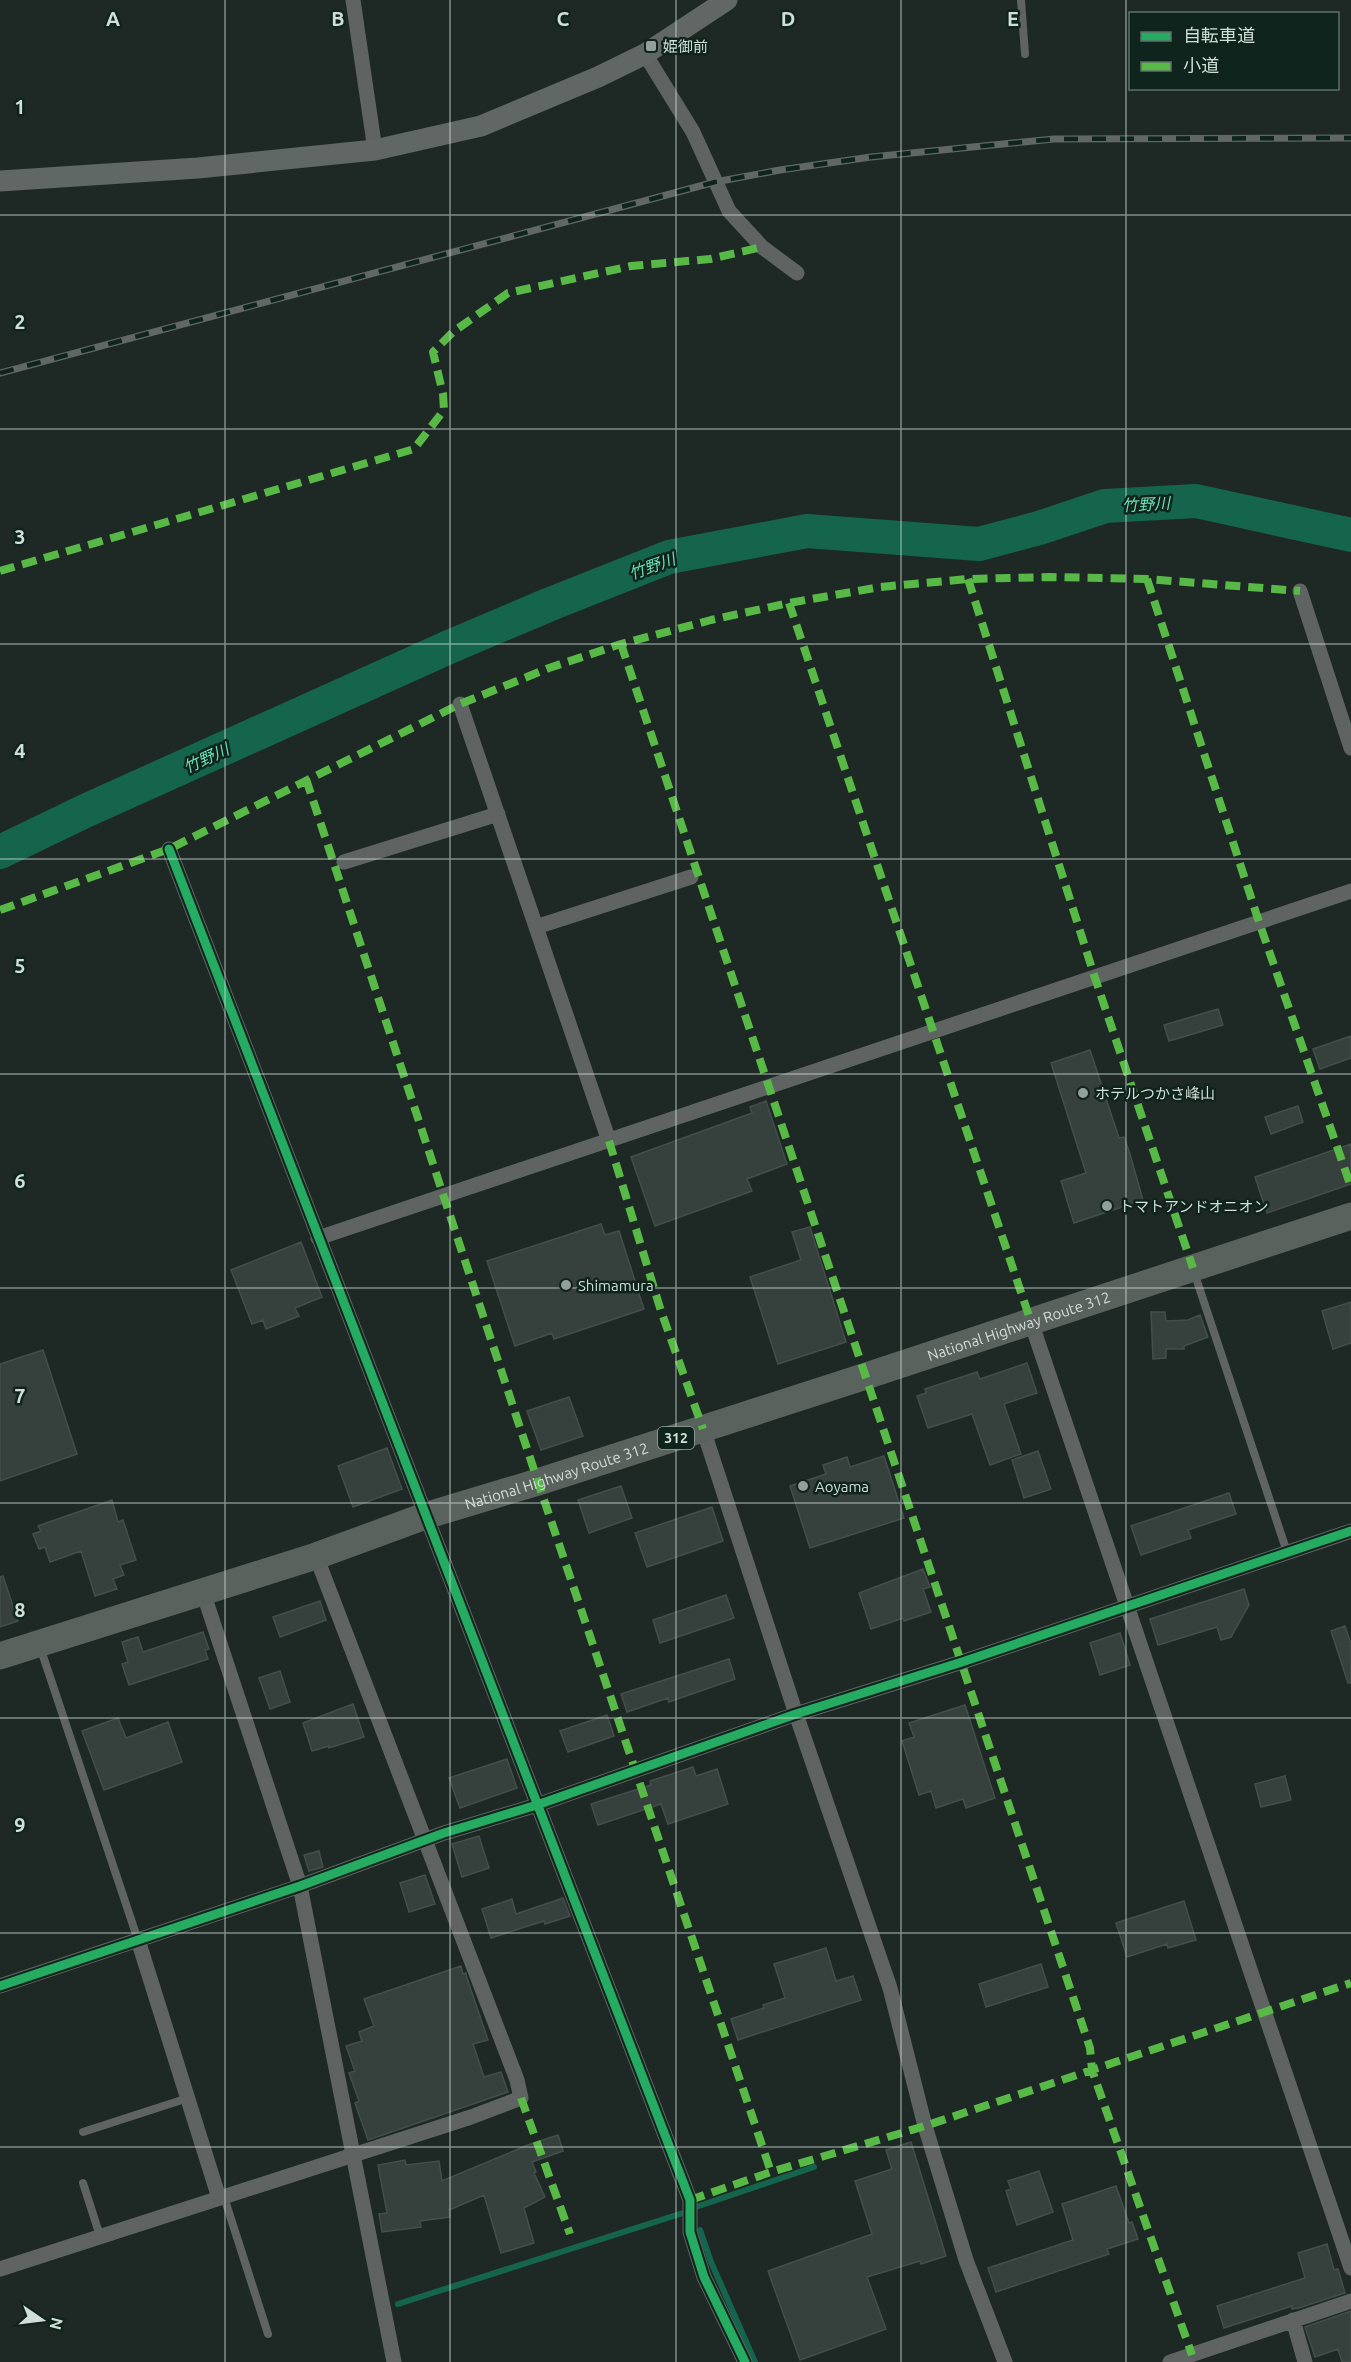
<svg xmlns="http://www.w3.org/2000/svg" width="1351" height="2362" viewBox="0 0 1351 2362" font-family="Ubuntu,'Noto Sans JP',sans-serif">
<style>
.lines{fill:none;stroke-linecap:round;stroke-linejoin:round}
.stream{stroke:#15654d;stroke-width:6}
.river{stroke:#15654d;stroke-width:34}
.building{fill:#36403c;stroke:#444e4a;stroke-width:1.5}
.lane{stroke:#5f6462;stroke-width:8}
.street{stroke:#5f6462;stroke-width:15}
.secondary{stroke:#606765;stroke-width:21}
.highway{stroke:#5a625e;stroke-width:27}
.rail-casing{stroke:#606765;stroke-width:7}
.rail{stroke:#0f241c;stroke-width:4.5;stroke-dasharray:14;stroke-linecap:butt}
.quiet{stroke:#58b947;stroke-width:8;stroke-dasharray:15 8;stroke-linecap:butt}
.cycleway-casing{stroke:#0f241c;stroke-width:13}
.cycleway{stroke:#26ab63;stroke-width:9}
.grid{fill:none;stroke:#d2dfd9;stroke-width:1.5;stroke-opacity:0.55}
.poi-dot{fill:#939f9a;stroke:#0f241c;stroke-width:2}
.labels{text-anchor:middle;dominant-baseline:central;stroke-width:5;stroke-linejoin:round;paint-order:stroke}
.shield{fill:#0f241c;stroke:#98a7a0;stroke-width:1.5}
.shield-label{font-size:14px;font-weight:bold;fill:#d2dfd9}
.poi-label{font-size:15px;fill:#d2dfd9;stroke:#0f241c;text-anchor:start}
.street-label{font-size:15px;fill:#d2dfd9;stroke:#0f241c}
.water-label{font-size:16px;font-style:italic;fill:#6fe0b8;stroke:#0f241c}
.grid-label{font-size:20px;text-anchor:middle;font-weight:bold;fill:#d2dfd9;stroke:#0f241c;stroke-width:5;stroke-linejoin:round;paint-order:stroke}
</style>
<rect width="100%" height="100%" fill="#1e2925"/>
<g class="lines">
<!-- stream -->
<path class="stream" d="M696 2207 814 2167
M700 2230 711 2262 755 2362
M398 2304 683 2213"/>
<!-- river -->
<path class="river" d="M0 852 85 811 449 647 548 605 669 557 807 531 979 544 1039 528 1105 506 1196 501 1351 535"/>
</g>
<!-- building -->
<path class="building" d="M1218 1009 1223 1025 1169 1041 1164 1025Z
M1351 1036V1058L1320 1069 1313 1049Z
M1090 1050 1119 1138 1124 1137 1130 1154 1143 1200 1074 1223 1061 1181 1086 1173 1051 1063Z
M766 1101 787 1164 747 1179 752 1191 655 1226 631 1157 752 1113 750 1107Z
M1298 1106 1303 1122 1271 1134 1265 1117Z
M1351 1144V1184L1267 1213 1255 1177Z
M601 1224 605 1235 619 1231 644 1309 554 1339 552 1333 515 1346 487 1261Z
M810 1227 846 1342 778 1364 750 1277 801 1260 792 1232Z
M301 1242 322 1297 295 1308 299 1316 266 1329 263 1320 252 1324 231 1270Z
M1351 1302V1343L1333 1349 1322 1311Z
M1151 1312H1165L1166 1321 1188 1320 1200 1315 1208 1337 1184 1346V1349H1166V1358L1153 1359Z
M43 1350 77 1454 0 1481V1364Z
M1027 1363 1037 1393 1004 1404 1021 1454 990 1465 972 1414 928 1428 917 1396 926 1393 925 1389 977 1372 980 1379Z
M569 1397 583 1436 541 1450 527 1411Z
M387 1448 402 1489 353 1507 338 1466Z
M1038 1451 1051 1489 1024 1498 1012 1460Z
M884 1456 904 1518 810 1548 790 1486 826 1474 823 1465 847 1457 850 1467Z
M621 1486 632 1518 589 1533 578 1500Z
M1229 1493 1236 1514 1188 1530 1191 1538 1141 1555 1131 1526Z
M112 1500 118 1522 123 1520 136 1560 120 1565 124 1575 113 1579 117 1589 95 1596 81 1551 50 1562 45 1547 39 1549 33 1534 41 1531 38 1526Z
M712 1507 723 1541 647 1567 635 1533Z
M923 1569 930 1587 923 1589 931 1612 904 1621 903 1618 871 1629 859 1593Z
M3 1576 18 1621 0 1627V1577Z
M1244 1589 1249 1605 1231 1637 1221 1640 1217 1627 1158 1645 1150 1619Z
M726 1595 734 1618 660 1643 653 1620Z
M320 1601 326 1620 280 1637 273 1617Z
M1345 1626 1351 1644V1683H1348L1331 1631Z
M203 1632 209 1649 205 1650 208 1659 129 1685 122 1664 128 1662 122 1642 138 1637 143 1652Z
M1120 1633 1130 1665 1100 1675 1090 1643Z
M729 1659 735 1679 669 1702 668 1698 627 1712 621 1694Z
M280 1671 290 1702 270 1709 259 1678Z
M353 1704 364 1737 329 1748V1746L312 1751 303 1723Z
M965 1705 995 1798 966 1808 963 1799 936 1808 931 1791 919 1795 902 1741 914 1737 909 1723Z
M607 1715 614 1736 568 1752 560 1731Z
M118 1718 126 1738 168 1722 182 1762 104 1790 82 1731Z
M507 1759 517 1788 460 1808 449 1778Z
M693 1767 696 1776 717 1769 728 1804 668 1824 661 1804 598 1825 591 1804 651 1785 650 1781Z
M1285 1776 1291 1800 1261 1807 1255 1784Z
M479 1836 489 1868 462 1877 452 1844Z
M319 1851 323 1867 309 1871 304 1855Z
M425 1875 435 1904 409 1912 400 1883Z
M563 1898 570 1916 545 1924 544 1921 491 1938 482 1909 512 1899 516 1914Z
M1184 1901 1196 1940 1168 1948 1167 1944 1127 1957 1116 1923Z
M826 1948 836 1981 853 1976 861 2000 738 2040 731 2019 764 2008 763 2005 785 1998 774 1964Z
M1041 1964 1048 1987 986 2007 979 1984Z
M461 1966 463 1974 466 1973V1975L488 2040 473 2044 484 2077 501 2072 508 2092 368 2140 355 2103 359 2101 349 2073 355 2071 346 2046 362 2041 359 2032 374 2026 364 1999Z
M558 2135 563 2151 532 2162 536 2172 534 2173 545 2197 524 2208 534 2243 501 2253 484 2195 449 2210 450 2217 420 2221 421 2227 382 2232 379 2214 387 2213 378 2165 405 2160 406 2165 439 2161 442 2181 528 2145Z
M911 2142 946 2256 921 2264 920 2261 867 2277 886 2329 800 2360 768 2271 872 2234 855 2181 892 2169 886 2150Z
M1039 2171 1053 2212 1017 2225 1006 2191 1011 2189 1008 2181Z
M1116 2186 1129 2223 1132 2222 1138 2239 1107 2249 1109 2254 996 2292 988 2268 1073 2240 1062 2204Z
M1327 2244 1334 2270 1338 2269 1345 2293 1299 2308 1292 2309V2306L1224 2328 1217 2306 1305 2278 1298 2253Z
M1351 2311V2362H1342L1338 2349 1315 2357 1305 2327Z"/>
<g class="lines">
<!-- lane -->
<path class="lane" d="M1021 0 1025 54
M1194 1272 1287 1552
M40 1647 138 1940
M83 2132 188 2098
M83 2183 100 2236
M224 2197 268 2334"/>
<!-- street -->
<path class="street" d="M353 0 375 150
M645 54 693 132 729 211 762 247 797 273
M1300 591 1351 748
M460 704 609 1141
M169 849 690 2200V2232L704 2277 745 2362
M344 862 498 814
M536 927 691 877
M318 1238 1351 891
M1031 1322C1136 1638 1246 1952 1351 2268
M703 1429 796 1714 890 1988 925 2126 966 2260 1005 2362
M203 1592 300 1886 394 2362
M138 1940 219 2198
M0 1986 300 1886 444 1833 537 1805 796 1714 962 1662 1351 1531
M0 2269 471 2117 521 2098 517 2080 316 1556
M1293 2320 1305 2362
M1170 2362 1351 2301"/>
<!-- secondary -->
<path class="secondary" d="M0 181 198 168 375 150 481 126 598 77 645 54 727 0"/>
<!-- highway -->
<path class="highway" id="s1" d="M0 1656 316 1556 425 1516 538 1482 866 1376 1351 1216"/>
<!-- rail casing -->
<g class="rail-casing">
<path id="rail" d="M0 373 715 182 780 170 871 157 1054 139 1351 138"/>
</g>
<!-- rail -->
<use href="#rail" class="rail"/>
<!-- quiet -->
<path class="quiet" d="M0 571 414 449 444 410 443 394 433 352 453 332 508 293 631 266 710 259 762 247
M968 579 1095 978 1193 1268
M1147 579 1259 922 1351 1187
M789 603 1031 1322
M621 644 1090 2048 1092 2070 1192 2355
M306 779 538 1482 771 2172
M0 910 169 849 460 704 549 668 621 644 711 620 789 603 880 587 968 579 1050 577 1147 579 1300 591
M609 1141 661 1311 703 1429
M521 2098 570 2234
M690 2200 771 2172 925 2126 1351 1983"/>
<!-- cycleway casing -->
<g class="cycleway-casing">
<path id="cycleway" d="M169 849 690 2200V2232L704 2277 745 2362
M0 1986 300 1886 444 1833 537 1805 796 1714 962 1662 1351 1531"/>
</g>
<!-- cycleway -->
<use href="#cycleway" class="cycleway"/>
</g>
<!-- grid -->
<path class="grid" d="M225 0V2362M450 0V2362M676 0V2362M901 0V2362M1126 0V2362M0 215H1351M0 429H1351M0 644H1351M0 859H1351M0 1074H1351M0 1288H1351M0 1503H1351M0 1718H1351M0 1933H1351M0 2147H1351"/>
<!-- markers -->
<g class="poi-dot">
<rect x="645" y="40" width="12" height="12" rx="3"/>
<circle cx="1083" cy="1093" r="6"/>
<circle cx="1107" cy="1206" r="6"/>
<circle cx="566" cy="1285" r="6"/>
<circle cx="803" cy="1486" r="6"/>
</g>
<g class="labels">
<!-- shield labels -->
<rect class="shield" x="658" y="1427" width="36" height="22" rx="4.5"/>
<g class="shield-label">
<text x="676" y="1438">312</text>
</g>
<!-- poi labels -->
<g class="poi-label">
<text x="663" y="46">姫御前</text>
<text x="1095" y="1093">ホテルつかさ峰山</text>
<text x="1119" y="1206">トマトアンドオニオン</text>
<text x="578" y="1285">Shimamura</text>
<text x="815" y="1486">Aoyama</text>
</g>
<!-- street labels -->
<g class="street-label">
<text stroke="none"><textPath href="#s1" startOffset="1071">National Highway Route 312</textPath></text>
<text stroke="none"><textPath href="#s1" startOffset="585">National Highway Route 312</textPath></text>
</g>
<!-- water labels -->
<g class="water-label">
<text transform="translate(1146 504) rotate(-3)">竹野川</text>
<text transform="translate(652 566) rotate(-20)">竹野川</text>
<text transform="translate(206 758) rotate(-25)">竹野川</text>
</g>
</g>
<g class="grid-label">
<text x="113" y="26">A</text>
<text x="338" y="26">B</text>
<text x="563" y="26">C</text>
<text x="788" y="26">D</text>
<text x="1013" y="26">E</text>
<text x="20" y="114">1</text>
<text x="20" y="329">2</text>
<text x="20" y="544">3</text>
<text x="20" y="758">4</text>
<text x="20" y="973">5</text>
<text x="20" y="1188">6</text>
<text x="20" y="1403">7</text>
<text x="20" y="1617">8</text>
<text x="20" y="1832">9</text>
</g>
<!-- legend -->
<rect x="1129" y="12" width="210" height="78" fill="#0f241c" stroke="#5d6f68" stroke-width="1.5"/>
<rect x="1141" y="32" width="30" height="9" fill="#26ab63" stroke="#5d6f68" stroke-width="1.5"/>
<text x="1183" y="42" font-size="18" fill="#d2dfd9">自転車道</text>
<rect x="1141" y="62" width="30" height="9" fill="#58b947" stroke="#5d6f68" stroke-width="1.5"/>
<text x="1183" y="72" font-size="18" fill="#d2dfd9">小道</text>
<!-- north arrow -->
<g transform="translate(42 2320) rotate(104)" stroke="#0f241c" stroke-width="4.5" paint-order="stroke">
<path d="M0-4.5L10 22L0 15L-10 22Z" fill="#d2dfd9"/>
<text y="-9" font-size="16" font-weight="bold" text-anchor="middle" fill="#d2dfd9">N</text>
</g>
</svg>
